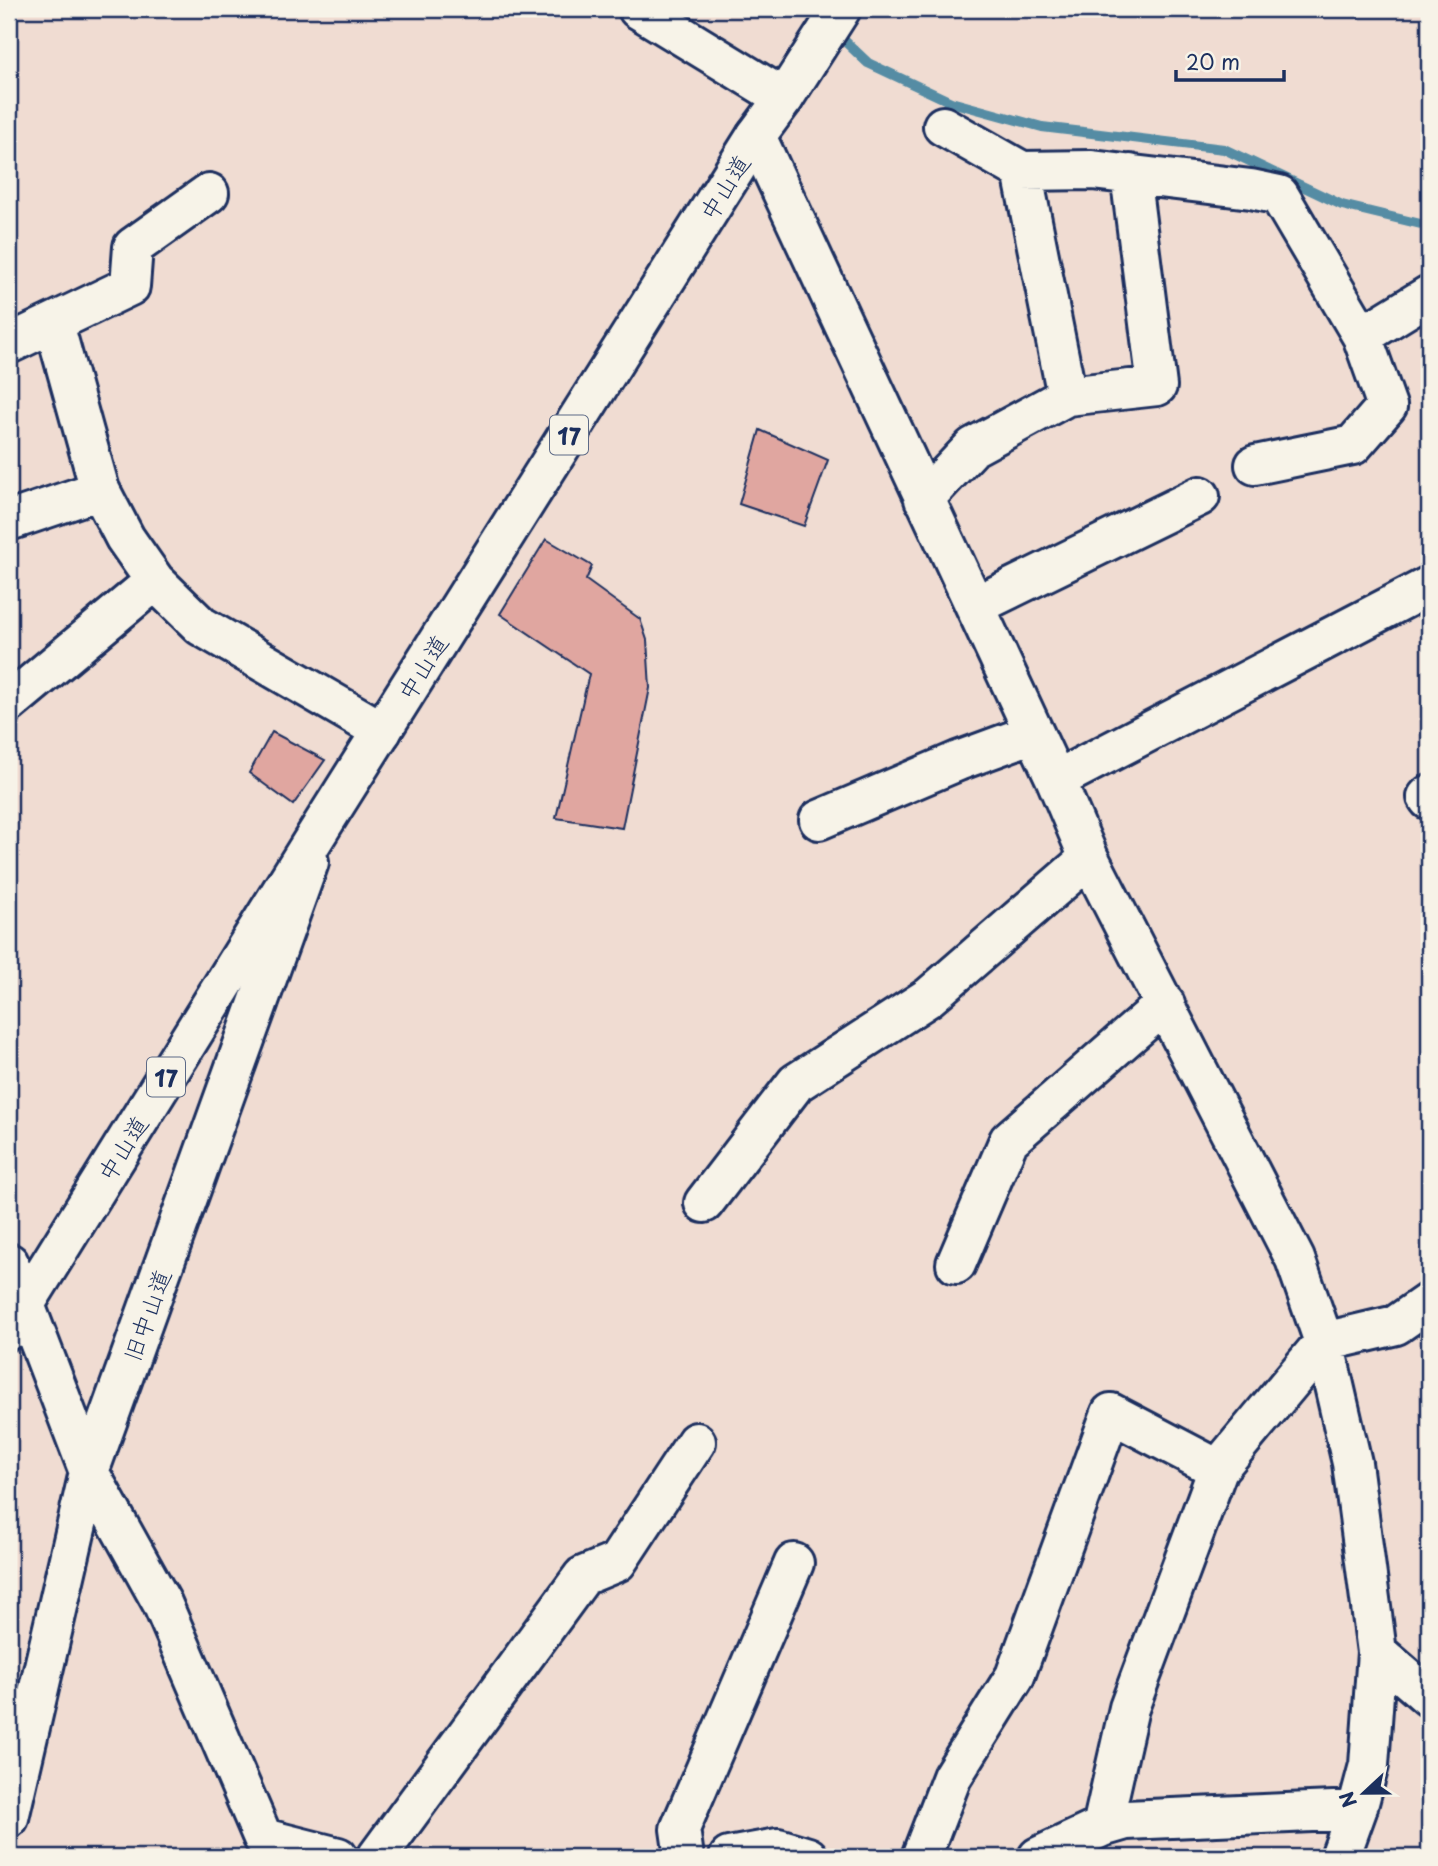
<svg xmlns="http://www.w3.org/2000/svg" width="1438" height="1866" viewBox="0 0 1438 1866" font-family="'Playpen Sans','Klee One',sans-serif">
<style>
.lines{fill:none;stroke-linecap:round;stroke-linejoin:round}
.stream{stroke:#548ca4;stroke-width:10}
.building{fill:#e0a6a0;stroke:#1b2f5e;stroke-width:2}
.minor-casing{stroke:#1b2f5e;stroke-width:44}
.highway-casing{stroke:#1b2f5e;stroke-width:44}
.minor{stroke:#f7f3e8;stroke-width:38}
.highway{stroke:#f7f3e8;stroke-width:38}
.labels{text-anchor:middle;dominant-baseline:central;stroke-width:5;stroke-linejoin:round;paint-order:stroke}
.shield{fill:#f7f3e8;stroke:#5d6a87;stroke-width:2}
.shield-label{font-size:23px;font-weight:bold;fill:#1b2f5e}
.street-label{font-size:24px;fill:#1b2f5e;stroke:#f7f3e8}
</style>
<rect width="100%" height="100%" fill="#f0dcd2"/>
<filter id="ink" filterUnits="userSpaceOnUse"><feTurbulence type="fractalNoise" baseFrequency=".0143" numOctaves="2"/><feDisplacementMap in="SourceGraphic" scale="14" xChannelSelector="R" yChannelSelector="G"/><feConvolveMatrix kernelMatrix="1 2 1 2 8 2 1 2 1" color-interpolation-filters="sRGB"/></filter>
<g filter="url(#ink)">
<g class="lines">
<!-- stream -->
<path class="stream" d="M811 9 868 63 951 102 1042 127 1224 149 1342 205 1429 226"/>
</g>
<!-- building -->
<path class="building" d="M760 430 828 460 804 526 739 504Z
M546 539 592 566 586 580 640 619 647 640 650 688 622 828 556 818 589 674 500 614Z
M272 732 325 760 293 805 249 773Z"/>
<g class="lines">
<!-- minor casing -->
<g class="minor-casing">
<path id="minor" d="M638 9 784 98
M943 126 1022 171 1092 170 1251 189 1279 195 1362 336 1429 295
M756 136 1056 780 1089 858 1295 1259 1324 1342 1352 1463 1377 1652 1369 1765 1357 1810 1340 1857
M1022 171 1067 396
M54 324 100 490 125 538 155 581 201 626 382 731
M9 344 130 286 133 247 209 193
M1255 465 1353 445 1387 406 1362 336
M924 499 973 447 1067 396 1157 386 1130 174
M9 521 100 490
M975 606 1200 496
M9 703 155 581
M1056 780 1429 586
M1429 795 1427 797 1429 800
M819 820 958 761 1034 733
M704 1203 796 1083 929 997 1089 858
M9 1263 89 1472 162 1603 263 1838 338 1857
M956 1264 1009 1140 1165 1004
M1377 1652 1429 1697
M9 1818 89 1472 309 862
M1102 1827 1129 1708 1218 1469 1324 1342 1396 1325 1429 1302
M377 1857 583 1576 617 1562 696 1442
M684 1857 680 1829 794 1563
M729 1857 778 1848 808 1857
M921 1857 952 1777 1015 1676 1111 1413 1218 1469
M1038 1857 1102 1827 1126 1820 1357 1810"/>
</g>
<!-- highway casing -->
<g class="highway-casing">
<path id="highway" d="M9 1330 323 824 756 136 784 98 841 9"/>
</g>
<!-- minor -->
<use href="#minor" class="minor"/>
<!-- highway -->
<use href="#highway" class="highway"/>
</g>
</g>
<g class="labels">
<!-- shield labels -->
<g class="shield">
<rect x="550" y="415.5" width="38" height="39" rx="5"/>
<rect x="147" y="1057.5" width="38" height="39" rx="5"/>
</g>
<g class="shield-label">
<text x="569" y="435">17</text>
<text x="166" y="1077">17</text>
</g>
<!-- street labels -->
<g class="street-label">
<text transform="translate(724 187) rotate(-58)">中山道</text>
<text transform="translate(422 667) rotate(-58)">中山道</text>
<text transform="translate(122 1148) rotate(-58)">中山道</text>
<text transform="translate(146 1315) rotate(-70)">旧中山道</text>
</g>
</g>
<!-- margin -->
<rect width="1438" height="1866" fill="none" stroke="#f7f3e8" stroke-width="35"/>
<rect x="18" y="18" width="1403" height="1831" fill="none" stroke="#1b2f5e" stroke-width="2.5" filter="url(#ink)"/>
<!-- north arrow -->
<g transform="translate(1364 1793) rotate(248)" stroke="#f7f3e8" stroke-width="5" paint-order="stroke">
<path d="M0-5L12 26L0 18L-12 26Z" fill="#1b2f5e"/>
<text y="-10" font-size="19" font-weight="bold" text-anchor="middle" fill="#1b2f5e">N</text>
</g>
<!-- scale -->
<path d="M1176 70v10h108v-10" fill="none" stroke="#1b2f5e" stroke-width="3.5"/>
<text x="1186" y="70" font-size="21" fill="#1b2f5e" stroke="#f7f3e8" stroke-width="5" paint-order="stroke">20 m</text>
</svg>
